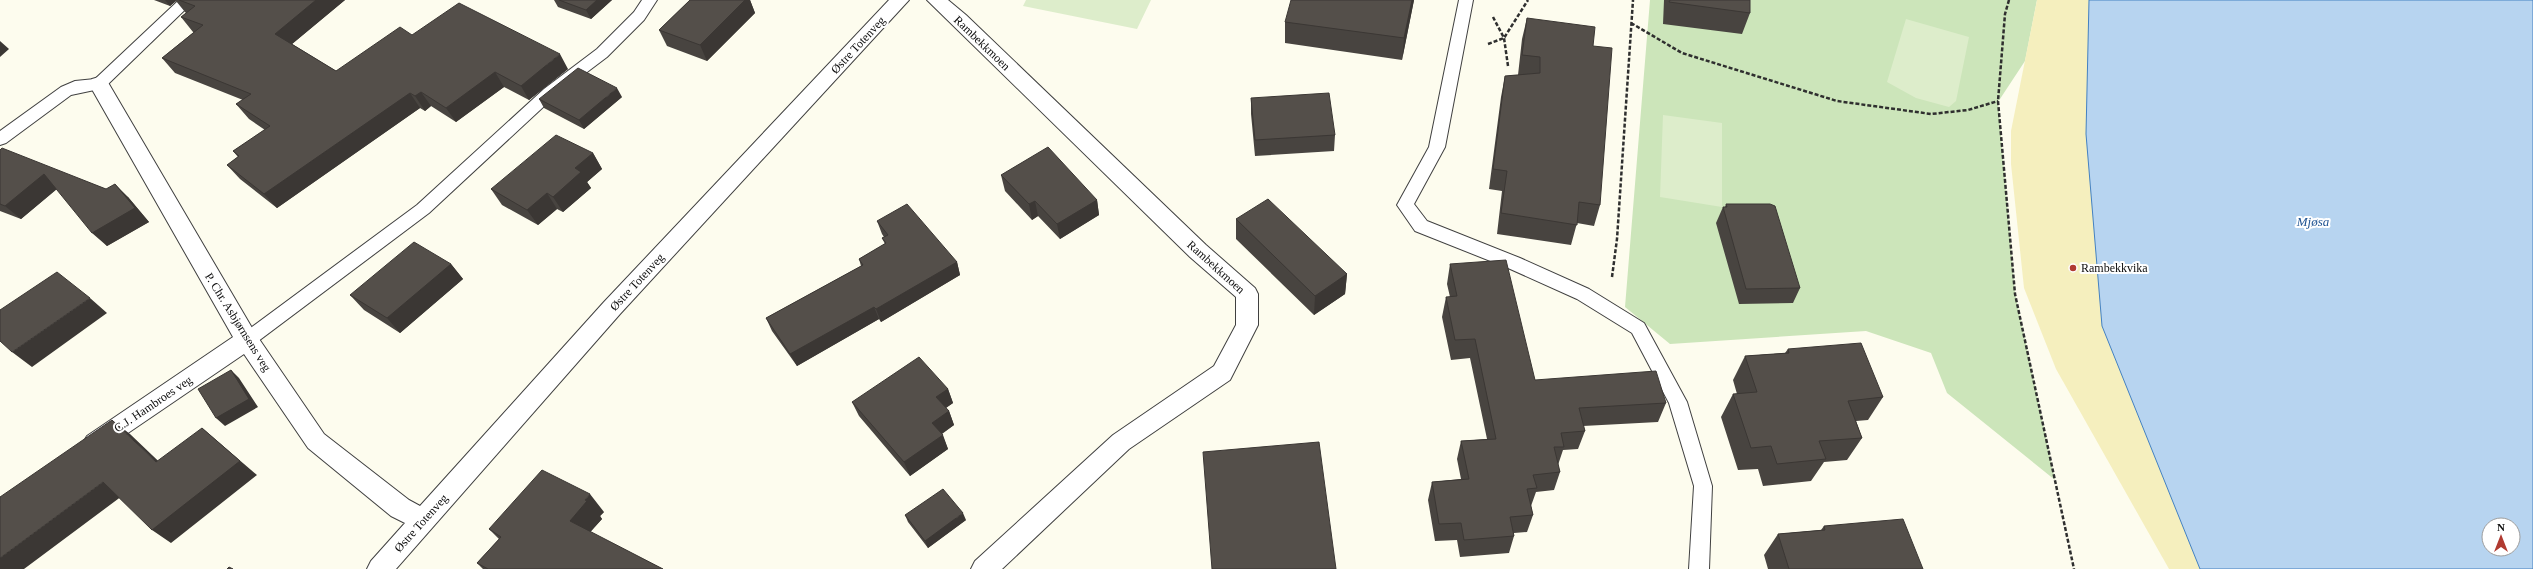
<svg xmlns="http://www.w3.org/2000/svg" width="2533" height="569" viewBox="0 0 2533 569" font-family="Georgia,serif">
<style>
.green{fill:#cce5ba}
.sand{fill:#f5efbe}
.pitch{fill:#ddedcb}
.water{fill:#b7d4f0;stroke:#4481c1;fill-rule:evenodd}
.lines{fill:none;stroke-linecap:round;stroke-linejoin:round}
.lane-casing{stroke:#404040;stroke-width:2}
.street-casing{stroke:#404040;stroke-width:2}
.path{stroke:#2f2f2f;stroke-width:2.5;stroke-dasharray:4 2;stroke-linecap:butt}
.lane{fill:#fff;fill-rule:evenodd}
.street{fill:#fff;fill-rule:evenodd}
.wall{fill:#484440}
.shaded-wall{fill:#3b3734}
.building{fill:#544f4a;stroke:#3b3734}
.poi-dot{fill:#b03a31;stroke:#fff;stroke-width:1.5}
.labels{text-anchor:middle;dominant-baseline:central;stroke-width:4;stroke-linejoin:round;paint-order:stroke}
.street-label{font-size:12px;fill:#0d0d0d;stroke:#fff}
.poi-label{font-size:12px;fill:#0d0d0d;stroke:#fff;text-anchor:start}
.water-label{font-size:13px;font-style:italic;fill:#215493;stroke:#fff}
</style>
<rect width="100%" height="100%" fill="#fdfcee"/>
<!-- green -->
<path class="green" d="M1650 0H2037L2025 61 1998 102 2015 293 2055 480 1947 393 1931 353 1866 331 1670 344 1625 307Z"/>
<!-- sand -->
<path class="sand" d="M2037 0H2119L2225 569H2169L2056 369 2024 288 2011 164V131Z"/>
<!-- pitch -->
<path class="pitch" d="M1026 0H1151L1137 29 1023 6Z
M1906 19 1969 37 1956 101 1949 107 1916 98 1887 82Z
M1663 115 1722 123V207L1660 197Z"/>
<!-- water -->
<path class="water" d="M2089 0H2533V569H2200L2102 326 2086 134ZM2489 525H2513V549H2489Z"/>
<g class="lines">
<!-- lane casing -->
<g class="lane-casing">
<path id="lane" d="M179 0H195L104 88 71 95 6 143 0 145V131L61 87 75 81 95 79Z
M642 0H657L644 20 607 57 554 97 429 213 253 345 247 347 241 345 238 340 241 335 417 205 544 89 597 49 634 12Z
M1459 0H1473L1445 147 1414 204 1427 221 1520 258 1589 289 1644 323 1687 402 1712 486 1709 569H1689L1694 486 1669 403 1632 333 1577 299 1508 268 1415 231 1397 205 1429 147Z"/>
</g>
<!-- street casing -->
<g class="street-casing">
<path id="street" d="M889 0H909L620 314 396 569H367L371 561 405 523 391 516 308 448 244 354 103 450 95 453 87 450 83 443 87 436 233 337 89 84 92 79 99 77 106 79 255 333 324 434 409 500 420 506 604 302Z
M927 0H948L966 15 1206 245 1255 288 1258 294V325L1230 380 1129 449 1002 569H971L975 561 1113 435 1214 366 1236 325V297L1190 257Z"/>
</g>
<!-- path -->
<path class="path" d="M2009 0 2005 14 1998 101 2015 294 2074 569
M1493 17 1504 38 1508 66
M1631 23 1682 53 1837 101 1931 114 1968 110 1998 101
M1488 44 1504 38 1528 0
M1612 277 1617 239 1633 0"/>
<!-- lane -->
<use href="#lane" class="lane"/>
<!-- street -->
<use href="#street" class="street"/>
</g>
<!-- wall -->
<path class="wall" d="M154 0H345L292 44 336 71 412 35 568 69 529 100 504 87 456 122 431 106 425 111 420 108 277 208 240 179 227 165 238 157 233 151 265 130 249 119 236 104 243 100 175 73 162 58 194 32H193L181 17 186 13 185 12 176 1 170 6Z
M554 0H612L591 19 558 7Z
M690 0H750L755 13 707 61 667 46 659 30Z
M1414 0 1402 60 1285 43V22Z
M1664 0H1750V13L1742 34 1663 24Z
M1527 18 1593 46 1600 205 1594 226 1577 223 1571 245 1497 234 1502 191 1489 189 1501 97 1505 76 1518 75 1522 39Z
M622 97 584 129 544 108 539 99Z
M1251 98 1335 135 1334 151 1255 156 1251 114Z
M0 150 128 197 149 222 107 246 57 189 21 219 0 211Z
M593 153 602 169 587 182 591 188 563 212 557 209 538 225 502 205 491 189Z
M1001 175 1097 200 1099 215 1060 239 1038 216 1032 220 1005 191Z
M1726 204 1800 288 1793 303 1739 304 1716 223 1723 207H1725Z
M1236 219 1347 274 1345 294 1314 315 1236 239Z
M877 221 957 262 960 275 881 322 879 319 797 366 772 331 766 318 861 266 859 259 885 244 882 238 884 237 882 234Z
M451 264 463 279 400 333 364 310 350 295Z
M1450 264 1535 380 1666 403 1658 422 1583 426 1585 431 1578 449 1563 450 1558 465 1560 472 1554 490 1536 492 1531 506 1533 515 1527 532 1514 533V536L1509 553 1460 557 1457 540 1435 541 1428 500 1432 482 1461 479 1457 459 1461 441 1487 439 1470 358 1451 360 1442 317 1446 297H1450L1447 284Z
M1788 349 1883 397 1868 420 1856 421 1862 438 1847 460 1824 462 1811 481 1763 486 1758 469 1738 470 1721 417 1733 394H1737L1733 380 1745 356 1785 353Z
M948 389 953 403 946 408 949 411 954 425 942 434 948 449 910 476 859 416 852 402Z
M604 512 600 516 602 519 590 532 663 569H483L477 563 499 539 489 529Z
M905 515 966 520 928 548 908 522Z
M1824 526 1923 569H1768L1764 555 1778 534 1821 530Z"/>
<!-- shaded-wall -->
<path class="shaded-wall" d="M165 0H175L176 1 170 6Z
M316 0H345L286 49 275 34Z
M597 0H612L591 19 586 10Z
M745 0H750L755 13 707 61 700 45Z
M1412 0H1414L1402 60 1404 38Z
M0 41 9 49 0 57Z
M560 54 568 69 529 100 521 86Z
M495 72 504 87 456 122 446 108Z
M617 88 622 97 584 129 579 120Z
M421 92 431 106 425 111 415 96Z
M410 93 420 108 277 208 264 194Z
M593 153 602 169 587 182 591 188 563 212 553 197 575 168Z
M44 174 59 187 21 219 5 206Z
M115 184 128 197 149 222 107 246 92 233Z
M547 193 557 209 538 225 527 210Z
M1097 200 1099 215 1060 239 1057 224Z
M1035 201 1038 216 1032 220 1029 204Z
M957 262 960 275 881 322 876 309Z
M451 264 463 279 400 333 387 318Z
M1347 274 1345 294 1314 315 1315 296Z
M90 298 107 313 32 367 12 352Z
M874 307 879 319 797 366 790 354Z
M231 370 239 378 258 407 225 426 216 418Z
M948 389 953 403 941 411 936 397Z
M949 411 954 425 938 436 932 423Z
M112 420 130 434 174 476 156 462Z
M202 428 257 475 171 543 152 530Z
M943 435 948 449 910 476 904 462Z
M103 482 122 496 24 569H0V558Z
M590 494 604 512 600 516 602 519 585 538 570 521 585 500Z
M963 513 966 520 928 548 925 541Z"/>
<!-- building -->
<path class="building" d="M179 0H316L275 34 336 71 400 27 412 35 459 3 560 54 521 86 495 72 446 108 421 92 415 96 410 93 264 194 227 165 239 156 233 151 270 126 236 104 251 94 162 58 203 25 181 17 195 6Z
M559 0H597L586 10Z
M690 0H745L700 45 659 30Z
M1291 0H1412L1404 38 1285 22Z
M1670 0H1750V13L1669 2Z
M1527 18 1595 27 1593 46 1612 48 1600 205 1579 202 1577 225 1501 213 1507 171 1493 169 1505 76 1540 73V57L1522 55Z
M578 68 617 88 579 120 539 99Z
M1329 93 1335 135 1255 140 1251 98Z
M556 135 593 153 575 168 581 172 553 197 547 193 527 210 491 189Z
M1048 147 1097 200 1057 224 1035 201 1029 204 1001 175Z
M2 148 106 189 115 184 135 208 92 233 44 174 5 206 0 204V150Z
M1268 199 1347 274 1315 296 1236 219Z
M907 204 957 262 876 309 874 307 790 354 766 318 863 265 859 259 886 243 882 238 888 235 877 221Z
M1726 204H1770L1775 206 1800 288 1746 289 1723 207H1727Z
M414 242 451 264 387 318 350 295Z
M1506 260 1535 380 1656 371 1666 403 1579 408 1585 431 1561 433 1564 447H1554L1560 472 1533 475 1537 488 1527 489 1533 515 1510 517 1514 536 1464 540 1461 523 1439 524 1432 482 1469 479 1461 441 1496 439 1475 339 1455 340 1446 297 1457 296 1450 264Z
M57 272 90 298 12 352 0 341V310Z
M1861 343 1883 397 1848 401 1862 438 1819 441 1826 459 1777 464 1771 446 1751 448 1733 394 1757 392 1745 356 1789 353 1788 349Z
M919 357 948 389 936 397 949 411 932 423 943 435 904 462 852 402Z
M231 370 249 399 216 418 198 389Z
M112 420 156 462 202 428 240 461 152 530 103 482 0 558V497Z
M1319 442 1336 569H1212L1203 452Z
M542 470 590 494 585 500 587 501 570 521 663 569H488L477 563 501 537 489 529Z
M943 489 963 513 925 541 905 515Z
M1903 519 1923 569H1789L1778 534 1825 530 1824 526Z
M229 567 233 569H227Z"/>
<!-- markers -->
<circle class="poi-dot" cx="2073" cy="268" r="4"/>
<g class="labels">
<!-- street labels -->
<g class="street-label">
<text transform="translate(982 43) rotate(44)">Rambekkmoen</text>
<text transform="translate(858 45) rotate(-47)">Østre Totenveg</text>
<text transform="translate(1216 267) rotate(42)">Rambekkmoen</text>
<text transform="translate(637 282) rotate(-47)">Østre Totenveg</text>
<text transform="translate(238 322) rotate(58)">P. Chr. Asbjørnsens veg</text>
<text transform="translate(153 404) rotate(-34)">C.J. Hambroes veg</text>
<text transform="translate(421 523) rotate(-48)">Østre Totenveg</text>
</g>
<!-- poi labels -->
<g class="poi-label">
<text x="2081" y="268">Rambekkvika</text>
</g>
<!-- water labels -->
<g class="water-label">
<text x="2313" y="221">Mjøsa</text>
</g>
</g>
<!-- north arrow -->
<g transform="translate(2501 537)"><circle r="19" fill="#ffffff" stroke="#9e9e9e"/>
<path d="M0-3L7 15L0 10L-7 15Z" fill="#b03a31"/>
<text y="-6" font-size="11" font-weight="bold" text-anchor="middle" fill="#0d0d0d">N</text>
</g>
</svg>
